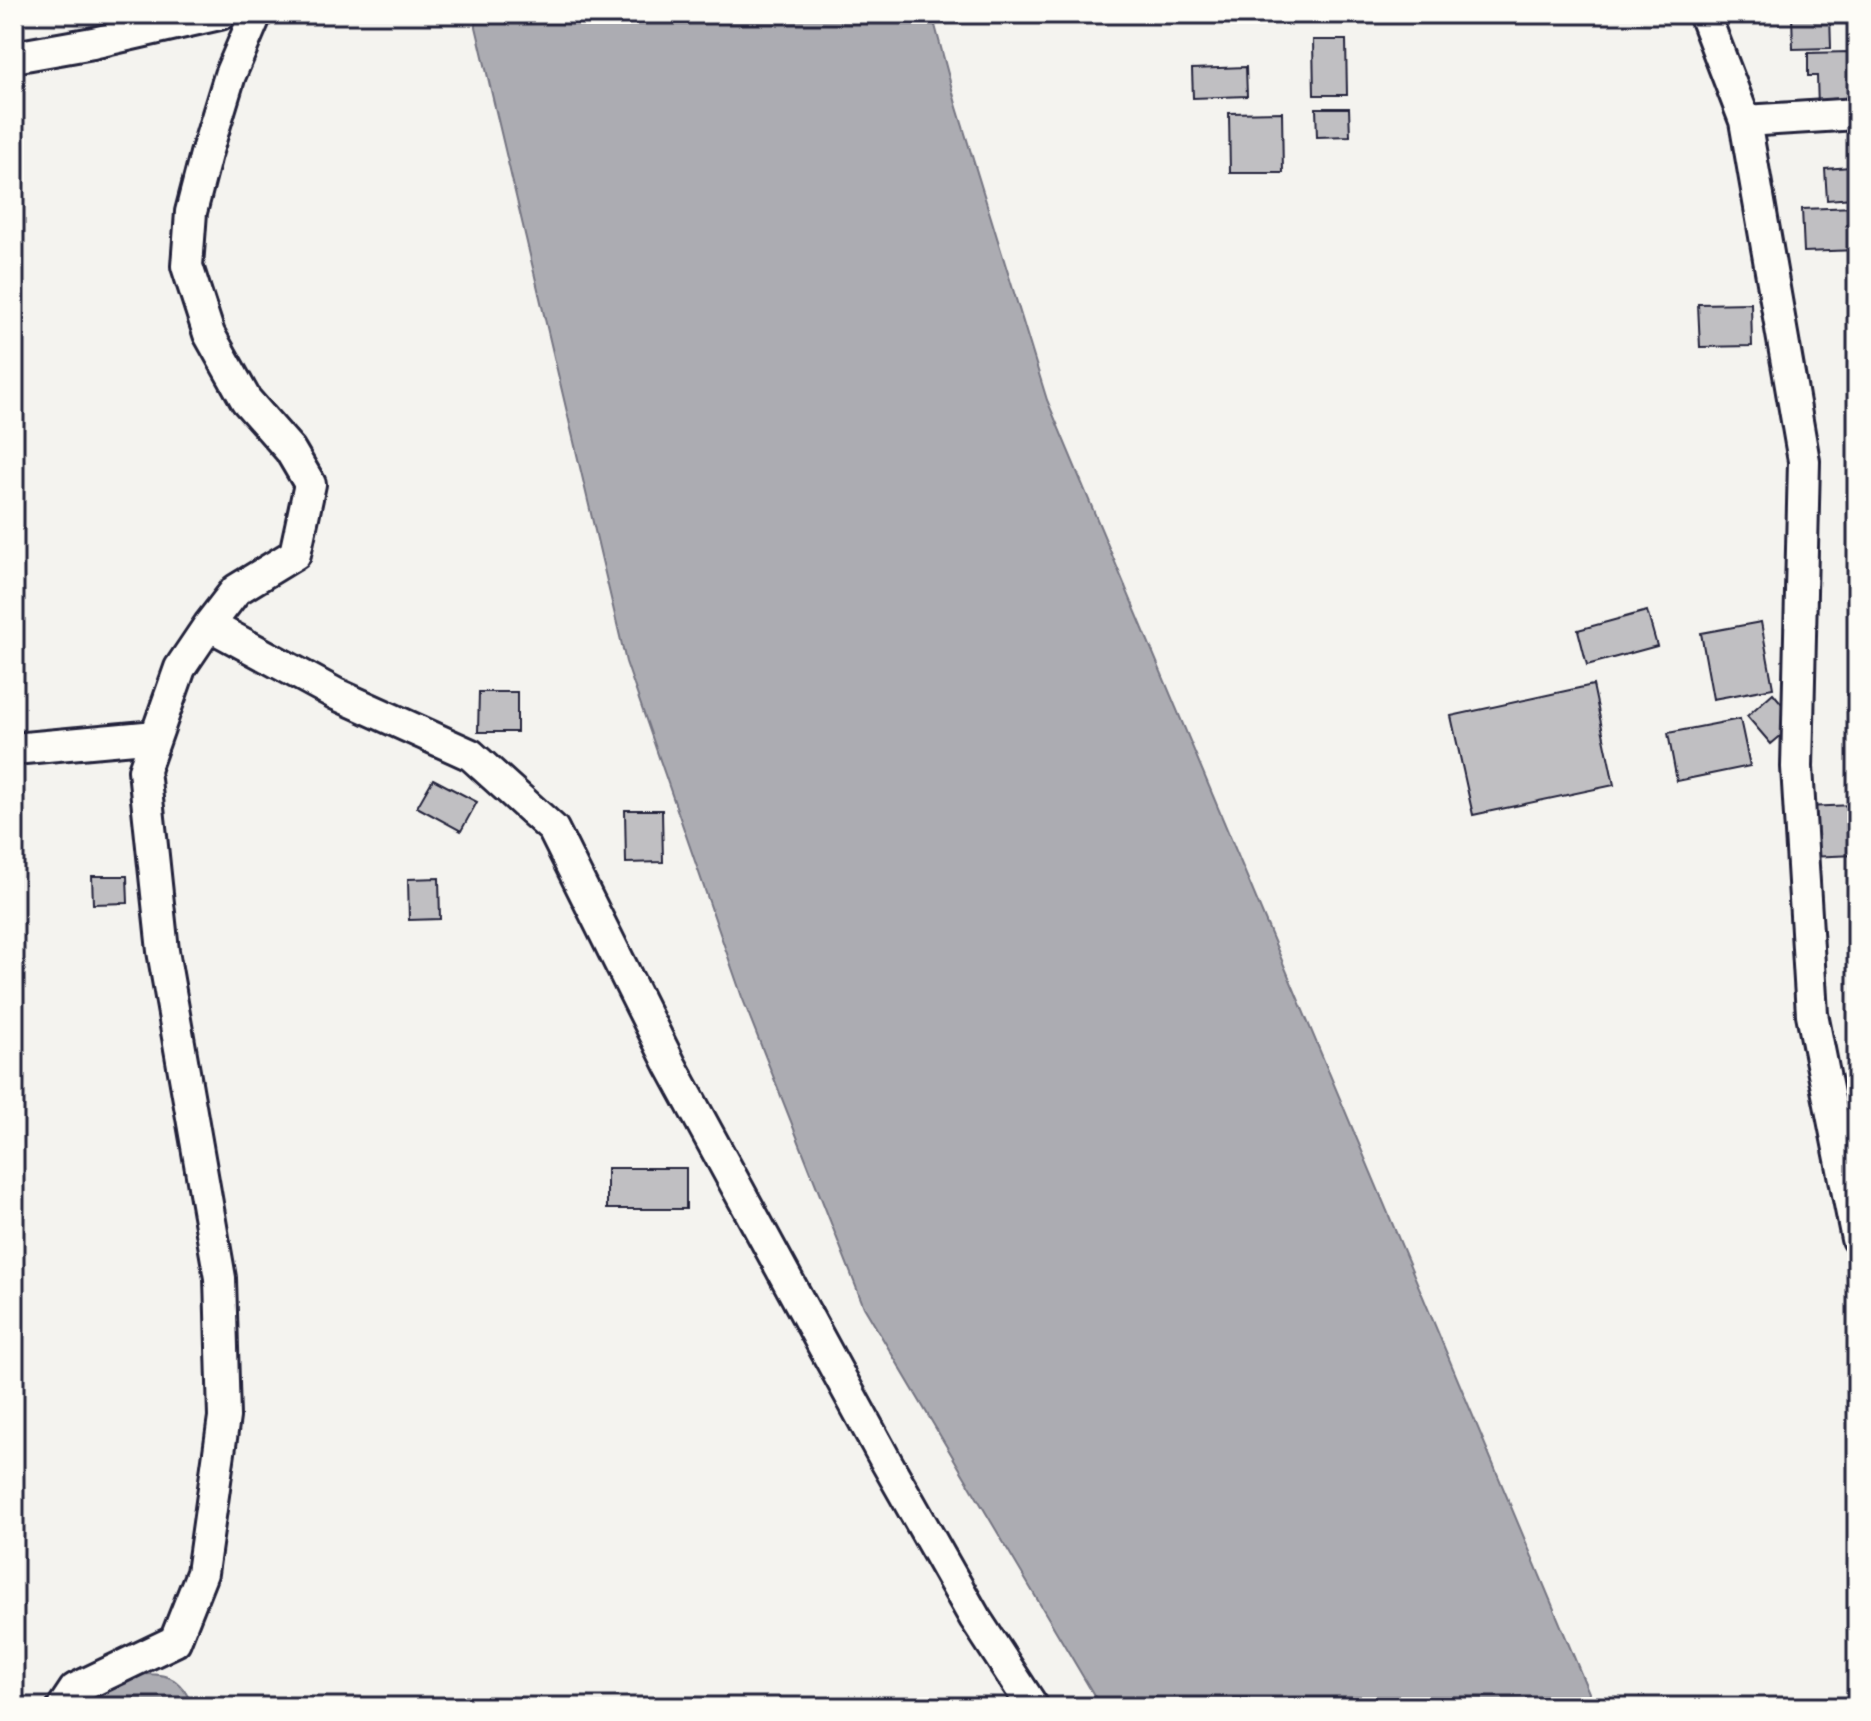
<svg xmlns="http://www.w3.org/2000/svg" width="1871" height="1721" viewBox="0 0 1871 1721" font-family="Mali,sans-serif">
<style>
.water{fill:#acacb2;stroke:#757582;stroke-width:2}
.building{fill:#c0bfc2;stroke:#22223b;stroke-width:2}
.lines{fill:none;stroke-linecap:round;stroke-linejoin:round}
.minor-casing{stroke:#22223b;stroke-width:36}
.minor{stroke:#fdfcf7;stroke-width:30}
</style>
<rect width="100%" height="100%" fill="#f4f3ef"/>
<filter id="ink" filterUnits="userSpaceOnUse"><feTurbulence type="fractalNoise" baseFrequency=".0125" numOctaves="2"/><feDisplacementMap in="SourceGraphic" scale="16" xChannelSelector="R" yChannelSelector="G"/><feConvolveMatrix kernelMatrix="1 2 1 2 8 2 1 2 1" color-interpolation-filters="sRGB"/></filter>
<g filter="url(#ink)">
<!-- water -->
<path class="water" d="M473 14H932L956 104 1047 400 1595 1707H1101L864 1307 742 997 626 662Z
M132 1674C165 1674 179 1673 193 1707H74Z"/>
<!-- building -->
<path class="building" d="M1792 14H1830L1831 48 1793 49Z
M1313 40H1346L1347 95H1314Z
M1849 52 1850 107H1818L1817 76H1808V53Z
M1246 67 1247 96 1193 98 1192 69Z
M1316 108H1349L1350 136 1317 137Z
M1282 112 1283 173H1230L1229 113Z
M1850 167 1853 198 1827 200 1825 169Z
M1855 207 1857 250 1804 252 1802 209Z
M1751 303 1752 346 1700 347 1698 304Z
M1647 611 1657 646 1587 665 1578 630Z
M1761 622 1773 688 1713 699 1701 633Z
M1593 685 1614 785 1473 815 1451 716Z
M479 692H517V732H478Z
M1773 693 1797 722 1771 744 1747 716Z
M1740 719 1750 766 1677 781 1668 733Z
M433 779 477 802 461 831 417 807Z
M1854 805 1856 855 1808 857 1805 807Z
M625 810H662L663 862 626 863Z
M92 876H127L128 903 93 904Z
M439 878 440 919 409 920 408 879Z
M607 1168H686V1209H607Z
M14 1270H22L23 1335H14Z"/>
<g class="lines">
<!-- minor casing -->
<g class="minor-casing">
<path id="minor" d="M1704 14 1745 121 1804 461 1797 767 1812 1014 1857 1239
M14 57 93 43 220 14
M1745 121 1857 114
M209 625 336 694 471 755 553 829 671 1066 887 1463 975 1618 1033 1707
M14 749 156 736
M63 1707 75 1689 175 1641 202 1573 224 1417 220 1278 163 951 144 770 180 668 209 625 236 590 295 554 310 484 290 450 246 400 209 334 187 266 191 212 206 154 230 75 256 14"/>
</g>
<!-- minor -->
<use href="#minor" class="minor"/>
</g>
</g>
<!-- margin -->
<rect width="1871" height="1721" fill="none" stroke="#fdfcf7" stroke-width="48"/>
<rect x="24" y="24" width="1823" height="1673" fill="none" stroke="#22223b" stroke-width="3" filter="url(#ink)"/>
</svg>
